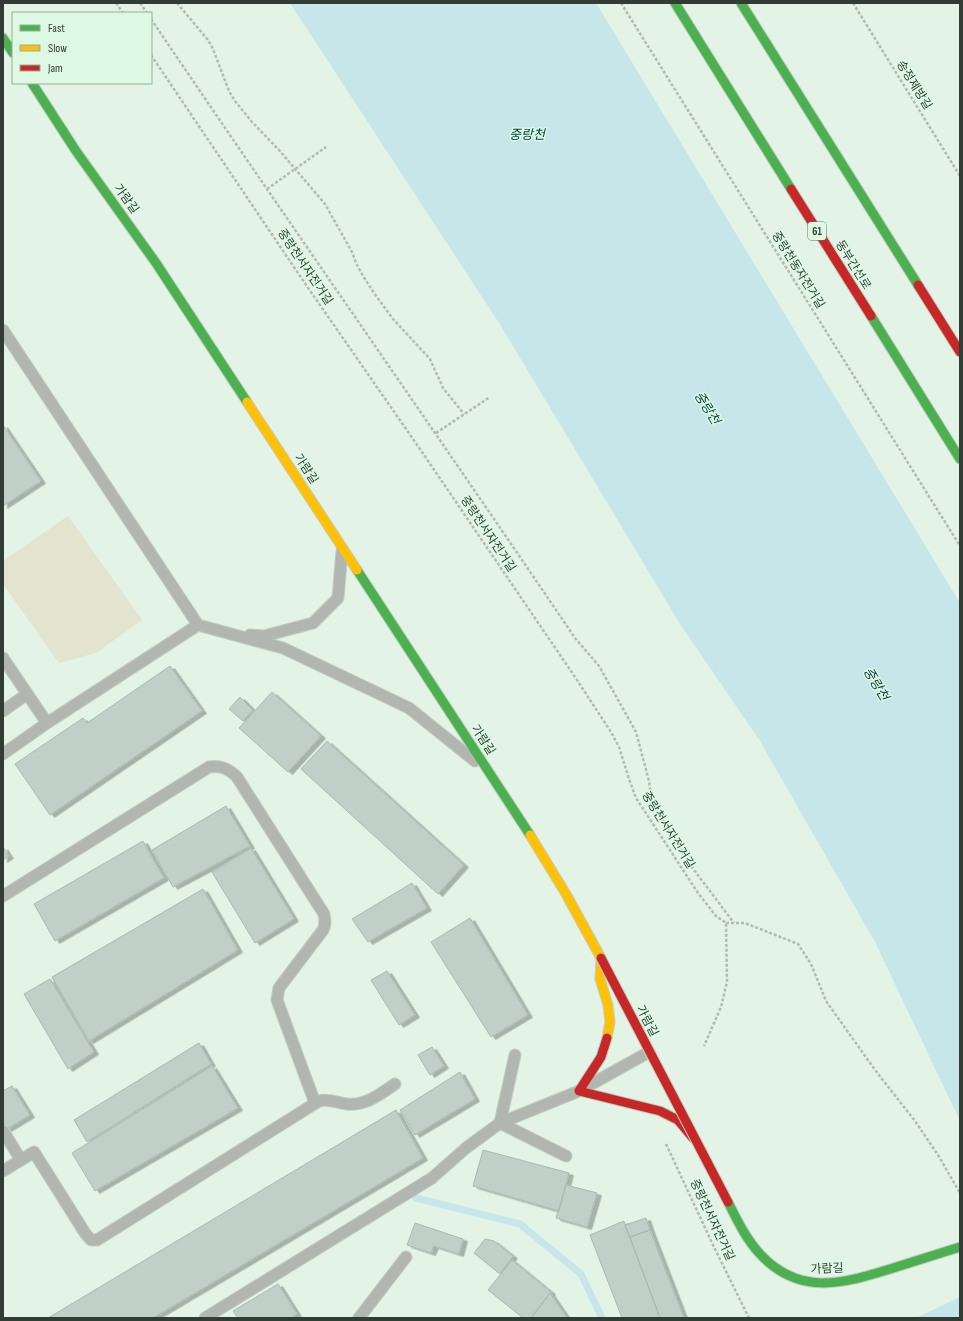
<svg xmlns="http://www.w3.org/2000/svg" width="963" height="1321" viewBox="0 0 963 1321" font-family="'Sofia Sans Condensed','Noto Sans KR',sans-serif">
<style>
.green{fill:#e2e4cf}
.water{fill:#c6e6e9}
.lines{fill:none;stroke-linecap:round;stroke-linejoin:round}
.stream{stroke:#c6e6e9;stroke-width:7}
.building{fill:#c0cfc8;stroke:#aab9b2;filter:url(#shadow)}
.lane-casing{stroke:#c1cdc3;stroke-width:13}
.fast-casing{stroke:#c1cdc3;stroke-width:11}
.slow-casing{stroke:#c1cdc3;stroke-width:11}
.jam-casing{stroke:#c1cdc3;stroke-width:11}
.path{stroke:#b3b9b3;stroke-width:2.5;stroke-dasharray:3 2;stroke-linecap:butt}
.lane{stroke:#b2b6b0;stroke-width:11}
.fast{stroke:#4caf50;stroke-width:9}
.slow{stroke:#ffc107;stroke-width:9}
.jam{stroke:#c62828;stroke-width:9}
.jam-bridge-casing{stroke:#c1cdc3;stroke-width:11;stroke-linecap:butt}
.jam-bridge{stroke:#c62828;stroke-width:9}
.labels{text-anchor:middle;dominant-baseline:central;stroke-width:3;stroke-linejoin:round;paint-order:stroke}
.shield{fill:#ddf9e3;stroke:#657568;stroke-width:1}
.shield-label{font-size:11px;font-weight:bold;fill:#313d34}
.street-label{font-size:12px;fill:#313d34;stroke:#ddf9e3}
.water-label{font-size:13px;font-style:italic;fill:#07434d;stroke:#ddf9e3}
</style>
<defs>
<filter id="shadow"><feDropShadow dx="4.5" dy="2.5" stdDeviation="0" flood-color="#0004"/></filter>
</defs>
<rect width="100%" height="100%" fill="#e3f3e6"/>
<!-- green -->
<path class="green" d="M68 516 142 620 96 653 59 663 3 584V561Z"/>
<!-- water -->
<path class="water" d="M290 3H596L960 603V1121L875 942 760 741 680 624 501 326Z
M960 1297V1318H916Z"/>
<g class="lines">
<!-- stream -->
<path class="stream" d="M416 1198 520 1224 581 1274 602 1318"/>
</g>
<!-- building -->
<path class="building" d="M3 425 41 481 3 506Z
M170 666 202 711 50 815 15 764 83 718 87 723Z
M272 692 321 736 288 772 239 728Z
M240 697 253 710 243 721 229 709Z
M327 741 464 865 438 894 301 769Z
M226 806 250 846 173 887 152 850Z
M143 841 164 878 55 941 34 904Z
M3 847 9 856 3 860Z
M251 848 294 919 255 943 212 872Z
M412 883 427 908 368 942 352 919Z
M203 889 238 950 89 1041 52 977Z
M470 918 528 1015 491 1037 431 942Z
M387 971 415 1015 399 1025 371 980Z
M50 979 94 1052 68 1069 24 994Z
M199 1043 211 1064 87 1142 74 1120Z
M432 1047 444 1066 430 1075 418 1055Z
M212 1066 238 1108 95 1191 72 1153Z
M460 1072 475 1099 415 1135 400 1110Z
M12 1086 30 1115 7 1129 3 1122V1091Z
M396 1110 423 1158 153 1318H48Z
M483 1150 569 1173 559 1211 473 1186Z
M566 1185 597 1193 587 1227 556 1218Z
M646 1218 650 1230 630 1237 625 1225Z
M624 1221 625 1225 660 1318H622L590 1235Z
M415 1223 463 1239 459 1254 434 1246 431 1253 407 1245Z
M650 1230 684 1318H660L630 1237Z
M485 1239 494 1241 513 1256 500 1274 474 1253Z
M512 1260 551 1292 531 1318H523L488 1290Z
M278 1284 297 1314 291 1318H238L233 1311Z
M550 1293 567 1318H531Z"/>
<g class="lines">
<!-- lane casing -->
<g class="lane-casing">
<path id="lane" d="M3 330 198 625
M250 635 264 636 313 623 338 598 342 551
M3 658 47 723 198 625 283 648 409 708 475 761
M3 711 27 694
M3 754 47 723
M3 896 209 767C221 765 229 769 237 777L324 914C325 920 326 924 323 930L279 988 277 1000 315 1103
M515 1055 500 1123 566 1156
M3 1131 21 1160
M3 1171 34 1152 85 1233 91 1240H97L319 1101C329 1098 337 1103 347 1104 366 1106 380 1094 395 1084
M205 1318 432 1178 466 1148 500 1123 579 1091 649 1052
M359 1318 406 1257"/>
</g>
<!-- fast casing -->
<g class="fast-casing">
<path id="fast" d="M675 3 791 189
M741 3 918 285
M3 38 13 53
M32 83 76 151 156 263 247 402
M871 316 960 459
M357 570 530 835
M728 1202C737 1220 746 1239 760 1254 799 1296 842 1284 890 1269 913 1262 937 1254 960 1247"/>
</g>
<!-- slow casing -->
<g class="slow-casing">
<path id="slow" d="M247 402 357 570
M530 835 566 894 601 958 600 979 608 1005 610 1022 607 1038"/>
</g>
<!-- jam casing -->
<g class="jam-casing">
<path id="jam" d="M791 189 871 316
M918 285 960 352
M607 1038 601 1057 579 1091 660 1111 678 1120 693 1138"/>
</g>
<!-- path -->
<path class="path" d="M116 3 123 13
M140 3 147 13
M177 3 208 40 213 49 229 91 235 101 252 122 279 150 325 204 352 252 356 263 363 276 374 293 393 319 430 359 443 388 464 414
M621 3 960 546
M853 3 960 176
M151 19C291 226 435 431 575 638L599 666 636 732 649 781 652 803 694 870 734 923
M151 55 304 282 422 452 575 677 611 732 619 747 629 779 636 798 698 893 716 916 726 923 727 982 721 1007 704 1046
M267 189 326 147
M436 433 490 397
M726 923H745L798 944 811 964 826 1001 875 1070 915 1121 938 1155 960 1193
M666 1144 714 1247 749 1318"/>
<!-- lane -->
<use href="#lane" class="lane"/>
<!-- fast -->
<use href="#fast" class="fast"/>
<!-- slow -->
<use href="#slow" class="slow"/>
<!-- jam -->
<use href="#jam" class="jam"/>
<!-- jam-bridge casing -->
<g class="jam-bridge-casing">
<path id="jam-bridge" d="M601 958 728 1202"/>
</g>
<!-- jam-bridge -->
<use href="#jam-bridge" class="jam-bridge"/>
</g>
<g class="labels">
<!-- shield labels -->
<rect class="shield" x="808" y="222" width="18" height="18" rx="3"/>
<g class="shield-label">
<text x="817" y="231">61</text>
</g>
<!-- street labels -->
<g class="street-label">
<text transform="translate(914 85) rotate(58)">송정제방길</text>
<text transform="translate(126 199) rotate(54)">가람길</text>
<text transform="translate(853 265) rotate(58)">동부간선로</text>
<text transform="translate(305 267) rotate(56)">중랑천서자전거길</text>
<text transform="translate(798 270) rotate(58)">중랑천동자전거길</text>
<text transform="translate(306 469) rotate(57)">가람길</text>
<text transform="translate(488 534) rotate(56)">중랑천서자전거길</text>
<text transform="translate(483 740) rotate(57)">가람길</text>
<text transform="translate(668 830) rotate(58)">중랑천서자전거길</text>
<text transform="translate(647 1021) rotate(63)">가람길</text>
<text transform="translate(712 1220) rotate(65)">중랑천서자전거길</text>
<text transform="translate(827 1269) rotate(-3)">가람길</text>
</g>
<!-- water labels -->
<g class="water-label">
<text x="527" y="135">중랑천</text>
<text transform="translate(707 408) rotate(58)">중랑천</text>
<text transform="translate(876 684) rotate(59)">중랑천</text>
</g>
</g>
<!-- border -->
<rect width="963" height="1321" fill="none" stroke="#313d34" stroke-width="8"/>
<!-- legend -->
<rect x="12" y="12" width="140" height="72" fill="#ddf9e3" stroke="#98ae9d"/>
<rect x="20" y="25" width="20" height="6" fill="#4caf50" stroke="#98ae9d"/>
<text x="48" y="32" font-size="12" fill="#313d34">Fast</text>
<rect x="20" y="45" width="20" height="6" fill="#ffc107" stroke="#98ae9d"/>
<text x="48" y="52" font-size="12" fill="#313d34">Slow</text>
<rect x="20" y="65" width="20" height="6" fill="#c62828" stroke="#98ae9d"/>
<text x="48" y="72" font-size="12" fill="#313d34">Jam</text>
</svg>
